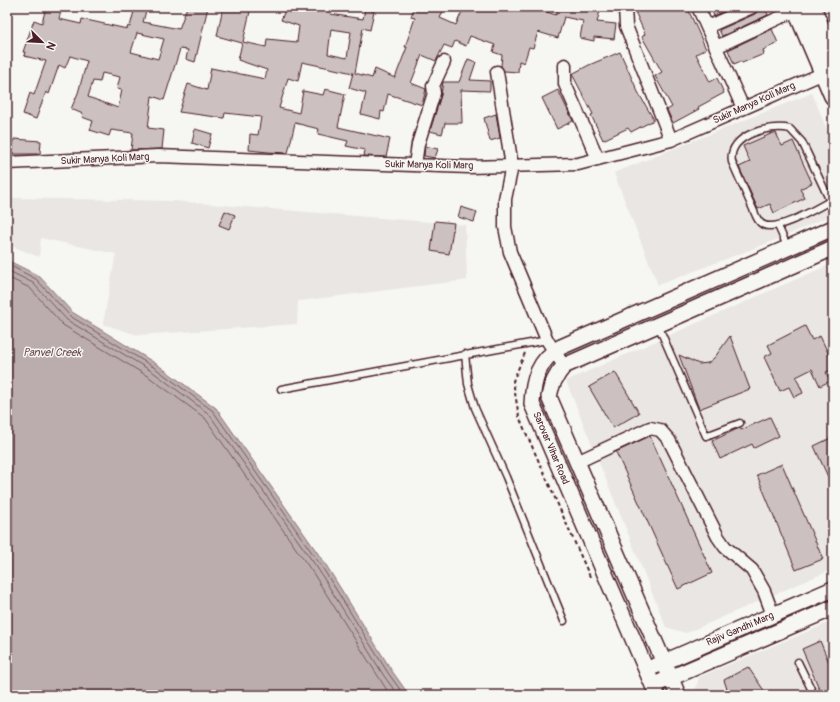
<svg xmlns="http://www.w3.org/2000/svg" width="840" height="702" viewBox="0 0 840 702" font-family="Pangolin,sans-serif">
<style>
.built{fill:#e9e6e3}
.water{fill:#bbadae;stroke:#8e747a}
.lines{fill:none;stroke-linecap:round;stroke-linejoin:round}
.shore{stroke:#77585f;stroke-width:1}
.building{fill:#ccc1c0;stroke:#4a1f2b;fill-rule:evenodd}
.service-casing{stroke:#4a1f2b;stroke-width:9}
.minor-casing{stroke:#4a1f2b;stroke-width:15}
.tertiary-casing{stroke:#4a1f2b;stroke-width:18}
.secondary-casing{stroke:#4a1f2b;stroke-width:20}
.path{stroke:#4a1f2b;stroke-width:2;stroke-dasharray:4 3;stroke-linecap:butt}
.service{stroke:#f6f6f2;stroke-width:6}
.minor{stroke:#f6f6f2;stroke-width:12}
.tertiary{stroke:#f6f6f2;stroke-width:15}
.secondary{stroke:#f6f6f2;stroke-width:17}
.labels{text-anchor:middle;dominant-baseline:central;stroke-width:3;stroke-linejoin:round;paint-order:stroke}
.street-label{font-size:10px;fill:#4a1f2b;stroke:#f6f6f2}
.water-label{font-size:11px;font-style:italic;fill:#6c4a52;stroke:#f6f6f2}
</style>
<rect width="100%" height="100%" fill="#f6f6f2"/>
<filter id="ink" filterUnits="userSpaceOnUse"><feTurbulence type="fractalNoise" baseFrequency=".025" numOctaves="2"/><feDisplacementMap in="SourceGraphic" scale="8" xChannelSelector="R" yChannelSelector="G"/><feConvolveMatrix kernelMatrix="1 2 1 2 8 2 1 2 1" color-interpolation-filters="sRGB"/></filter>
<g filter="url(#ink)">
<!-- built -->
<path class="built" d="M812 93 833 145V214L783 237 658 285 614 173Z
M7 198 174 201 465 225 467 280 298 301 297 324 138 335 103 324 116 254 41 238 39 257 7 244Z
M833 263V569L686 633 666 627 566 381Z
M833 621V695H694L699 677Z"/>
<!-- water -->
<path class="water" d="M7 260 39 276 72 312 158 365 216 408 326 565 392 671 409 695H7Z"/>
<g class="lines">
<!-- shore -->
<path class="shore" d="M7 264 36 279 70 316 155 368 213 411 322 567 388 673 404 695
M7 270 33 283 67 320 153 372 209 414 318 569 384 676 398 695
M7 277 30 288 63 325 149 377 205 418 313 573 390 695"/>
</g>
<!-- building -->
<path class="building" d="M46 7H62L59 19 81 24 82 19 127 29 128 26 130 27 135 7H147L143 22 179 29 187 7H208L195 62 186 59 188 50 180 49 164 100 152 96 148 128 164 130 162 149 131 150 133 133 111 130 109 136 90 130 93 121 82 117 83 114 71 109 78 93 87 61 70 56 65 68 59 65 49 94 46 92 36 119 23 114 30 93 34 95 46 61 24 56 25 52H23L34 20 42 23ZM137 33 164 39 158 59 131 52ZM102 73 120 77 117 89 122 90 118 108 88 97 93 81 100 82Z
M223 7H251L243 42 266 47 267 39 297 42 299 26 281 20 286 8 294 12 295 7H332L330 14 363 19 365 9 374 11 370 30 363 28 355 73 372 78 375 69 395 78 407 47H405L415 18 411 17 414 7H445L440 18 456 25 464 7H531L556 15 558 7H601L597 22 616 24 614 39 594 37V41L580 38 583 21 564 17 558 38 538 32 533 48 529 47 524 63 519 61 518 72 504 71 501 66 502 55 493 52 495 45 470 36 466 46 455 41 452 48 444 45 436 61 422 55 411 83 426 89 422 105 388 94 384 112 381 111 380 119 361 114 366 93 349 88 353 73 302 62 298 81 288 78 279 108 299 113 303 91 323 95 325 89 345 94 338 127 390 139 386 157 364 156 365 150 346 146 348 141 318 134 319 129 295 123 288 153 268 152 249 150 250 134 258 135 261 117 225 113 224 118 179 112 188 84 207 90 211 68 265 79 267 70 238 60 242 43 217 36ZM331 29 351 32 347 58 328 54Z
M633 7H687L706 49 696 54 710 82 717 78 724 93 698 107 699 109 673 123 667 110 672 107 655 76 662 72 642 37 645 34Z
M710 7H734L714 16Z
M759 7H765L768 15 722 36 719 30 755 14Z
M772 29 778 43 763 50 764 54 742 63 741 61 734 64 728 50Z
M620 52 638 92 654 120 631 132 628 128 603 140 591 115 593 114 572 74 589 65Z
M468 59 476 62 470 80 490 81V91L461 90 462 123H445L442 134 430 131 441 95 443 82H459Z
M558 90 573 121 557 129 542 98Z
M496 114 500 138 490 141 484 118Z
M195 129 212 134 208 148 192 143Z
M773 133H776L782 146 793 141 812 183 800 189 805 198 774 213 770 204 758 209 739 167 750 162 743 146Z
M14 139 41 141 40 154H13Z
M425 146 438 149 435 158 424 156Z
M461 207 477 212 474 222 458 217Z
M225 211 235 215 229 229 219 225Z
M435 221 454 223 449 254 431 251Z
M805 326 812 340 820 336 833 363V369L826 372 830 381 820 386 812 369 796 377 803 393 794 397 789 387 780 391 764 357 772 353 768 345Z
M730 336 750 389 699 409 679 355 699 364 708 363 715 357Z
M615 372 639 413 613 428 589 387Z
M770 417 779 436 754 448 752 444 720 459 712 441 735 430 740 428 741 430Z
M650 436 712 573 678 589 616 452Z
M833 437V488L814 446Z
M782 464 823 559 796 570 757 475Z
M820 641 833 672V695H822L802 649Z
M748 667 767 695H729L724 680Z"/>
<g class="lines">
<!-- service casing -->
<g class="service-casing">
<path id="service" d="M830 201C815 209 779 231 764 225 759 223 758 220 756 216L732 162C727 135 770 124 790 129L802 142 830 201 833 208
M778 226 788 248
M658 325 706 436 740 423
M465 354 468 384 475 408 506 477 564 621
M281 389 547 340
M798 662 814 695"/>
</g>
<!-- minor casing -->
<g class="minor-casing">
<path id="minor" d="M625 7 626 26 671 140
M698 7 743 108
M707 27 752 7
M716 47 796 10
M565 65V84L598 159
M497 72 512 166 505 199V227L510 252 547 340 564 366
M7 163 158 156 469 167 578 164 671 140 833 69
M415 165 418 144 434 93 433 86 444 62
M577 462 650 428 660 430 669 440 718 537 725 547 752 570 764 591 773 615"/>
</g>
<!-- tertiary casing -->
<g class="tertiary-casing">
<path id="tertiary" d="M655 666 833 589
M661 682 833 608
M657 695 532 404C533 380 538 360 561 347L833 228
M678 695 549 397C551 384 556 375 564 366L833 248"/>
</g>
<!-- secondary casing -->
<g class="secondary-casing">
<path id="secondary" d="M795 7 833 96
M812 7 833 57"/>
</g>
<!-- path -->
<path class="path" d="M525 353 513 381 519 417 591 579"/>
<!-- service -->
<use href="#service" class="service"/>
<!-- minor -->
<use href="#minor" class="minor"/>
<!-- tertiary -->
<use href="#tertiary" class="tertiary"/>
<!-- secondary -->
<use href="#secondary" class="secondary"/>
</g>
</g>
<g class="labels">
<!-- street labels -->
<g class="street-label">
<text transform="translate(754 103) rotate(-24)">Sukir Manya Koli Marg</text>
<text transform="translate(105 159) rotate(-3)">Sukir Manya Koli Marg</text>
<text transform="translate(429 165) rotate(1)">Sukir Manya Koli Marg</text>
<text transform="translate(551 448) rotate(67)">Sarovar Vihar Road</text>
<text transform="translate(740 629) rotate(-23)">Rajiv Gandhi Marg</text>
</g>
<!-- water labels -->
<g class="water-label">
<text x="52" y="352">Panvel Creek</text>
</g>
</g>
<!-- margin -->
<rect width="840" height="702" fill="none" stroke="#f6f6f2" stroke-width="24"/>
<rect x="12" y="12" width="816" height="678" fill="none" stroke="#4a1f2b" stroke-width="1.5" filter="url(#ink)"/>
<!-- north arrow -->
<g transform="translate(42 42) rotate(114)" stroke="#f6f6f2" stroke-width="3" paint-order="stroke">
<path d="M0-3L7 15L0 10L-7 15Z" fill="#4a1f2b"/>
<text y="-6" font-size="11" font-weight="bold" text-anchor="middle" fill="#4a1f2b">N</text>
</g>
</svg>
